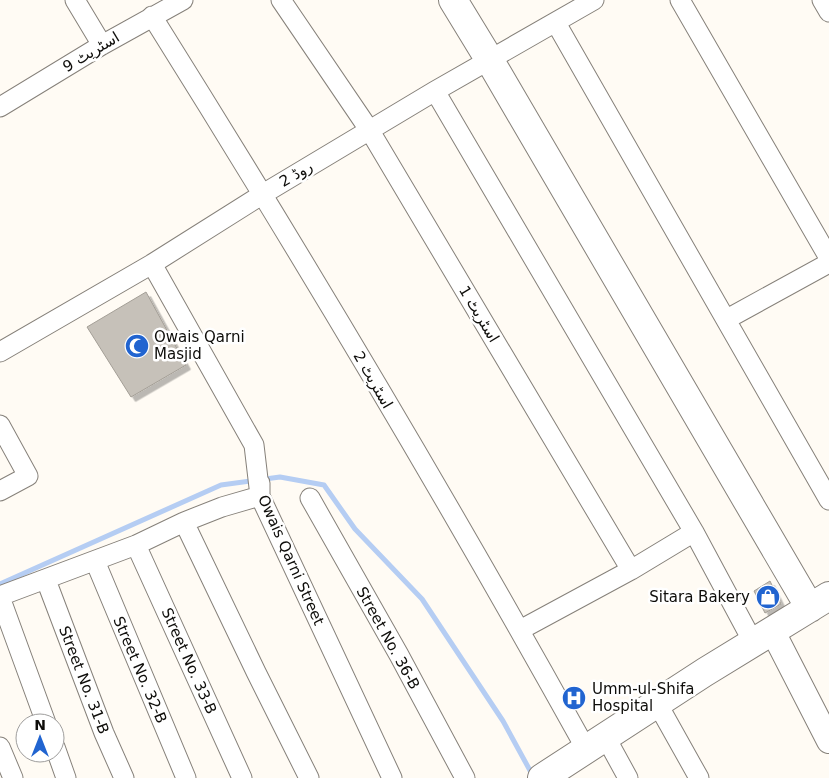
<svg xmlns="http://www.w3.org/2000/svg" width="829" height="778" viewBox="0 0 829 778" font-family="'DejaVu Sans','Noto Naskh Arabic',sans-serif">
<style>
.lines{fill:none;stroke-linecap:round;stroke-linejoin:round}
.stream{stroke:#b5cdf3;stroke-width:5}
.building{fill:#c6c1b9;stroke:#a39e96;filter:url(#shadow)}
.minor-casing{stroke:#86817a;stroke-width:21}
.tertiary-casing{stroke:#86817a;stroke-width:26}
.secondary-casing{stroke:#86817a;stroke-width:30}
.minor{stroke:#fff;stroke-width:19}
.tertiary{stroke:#fff;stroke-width:24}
.secondary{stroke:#fff;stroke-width:28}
.labels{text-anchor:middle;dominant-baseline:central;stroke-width:5;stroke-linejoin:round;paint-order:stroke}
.street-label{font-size:15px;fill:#0e0d0a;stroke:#fff}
.poi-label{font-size:15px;fill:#0e0d0a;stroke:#fff;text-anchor:start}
</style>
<defs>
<filter id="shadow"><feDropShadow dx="4.5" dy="4.5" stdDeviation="0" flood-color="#0004"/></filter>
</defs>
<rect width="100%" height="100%" fill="#fffbf4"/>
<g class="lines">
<!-- stream -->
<path class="stream" d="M0 584 221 485 280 477 324 485 355 529 422 599 503 721 533 776"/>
</g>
<!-- building -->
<path class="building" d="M146 292 186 365 131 397 87 327Z
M770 581 781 604 765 613 754 591Z"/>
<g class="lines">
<!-- minor casing -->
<g class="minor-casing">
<path id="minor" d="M75 0 102 45
M281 0 370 131 631 570
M680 0 829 258
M822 0 829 12
M152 16C303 257 448 500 586 749
M556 23 829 500
M435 91 694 532 753 642
M0 107 102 45 183 0
M152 264 254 445 260 496 392 778
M727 319 829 263
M0 352 152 264 263 194 435 91 594 0
M0 425 28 476 0 491
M310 498 399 655 465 778
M184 522 256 672 309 778
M136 545 242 778
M95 561 186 778
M46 580 104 733 124 778
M0 596 136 545 184 522 222 507 260 496V483
M0 597 46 723
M520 630 631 570 694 532
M657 703 699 778
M605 736 628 778
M0 747 13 778
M55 747 66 778"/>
</g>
<!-- tertiary casing -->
<g class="tertiary-casing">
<path id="tertiary" d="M773 632 829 741"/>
</g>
<!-- secondary casing -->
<g class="secondary-casing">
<path id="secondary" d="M453 0 489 59 810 608
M542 778 705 672 829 596"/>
</g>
<!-- minor -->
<use href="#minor" class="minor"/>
<!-- tertiary -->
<use href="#tertiary" class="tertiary"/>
<!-- secondary -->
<use href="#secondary" class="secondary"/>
</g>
<!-- icons -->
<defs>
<g id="mosque-disc" transform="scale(1.25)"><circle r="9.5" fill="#2164d0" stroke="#fff"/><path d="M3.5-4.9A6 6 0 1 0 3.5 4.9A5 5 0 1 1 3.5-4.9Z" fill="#fff"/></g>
<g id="shop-disc" transform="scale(1.25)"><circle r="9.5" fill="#2164d0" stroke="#fff"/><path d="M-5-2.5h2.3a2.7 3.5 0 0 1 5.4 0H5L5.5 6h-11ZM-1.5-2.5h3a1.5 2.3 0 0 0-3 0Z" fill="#fff"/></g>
<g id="hospital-disc" transform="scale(1.25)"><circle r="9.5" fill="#2164d0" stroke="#fff"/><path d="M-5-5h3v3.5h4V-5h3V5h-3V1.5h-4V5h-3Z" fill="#fff"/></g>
</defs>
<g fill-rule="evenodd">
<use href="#mosque-disc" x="137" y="346"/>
<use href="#shop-disc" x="768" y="597"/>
<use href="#hospital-disc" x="574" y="698"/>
</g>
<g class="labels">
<!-- street labels -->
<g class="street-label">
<text transform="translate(91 52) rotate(-31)">اسٹریٹ 9</text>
<text transform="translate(296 174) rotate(-30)">روڈ 2</text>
<text transform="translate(479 314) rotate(59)">اسٹریٹ 1</text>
<text transform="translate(373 380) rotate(60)">اسٹریٹ 2</text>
<text transform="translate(291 560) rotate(66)">Owais Qarni Street</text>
<text transform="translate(388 638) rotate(61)">Street No. 36-B</text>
<text transform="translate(189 661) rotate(66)">Street No. 33-B</text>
<text transform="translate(140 670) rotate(67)">Street No. 32-B</text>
<text transform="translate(84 680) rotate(69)">Street No. 31-B</text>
</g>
<!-- poi labels -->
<g class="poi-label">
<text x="154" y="337">Owais Qarni<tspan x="154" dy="17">Masjid</tspan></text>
<text x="750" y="597" text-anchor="end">Sitara Bakery</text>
<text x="592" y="689">Umm-ul-Shifa<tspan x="592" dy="17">Hospital</tspan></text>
</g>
</g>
<!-- north arrow -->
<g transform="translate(40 738)"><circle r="24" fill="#ffffff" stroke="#9f9e9d"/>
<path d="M0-4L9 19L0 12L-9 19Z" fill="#2164d0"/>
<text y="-8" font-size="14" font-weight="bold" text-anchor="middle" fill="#0e0d0a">N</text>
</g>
</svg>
